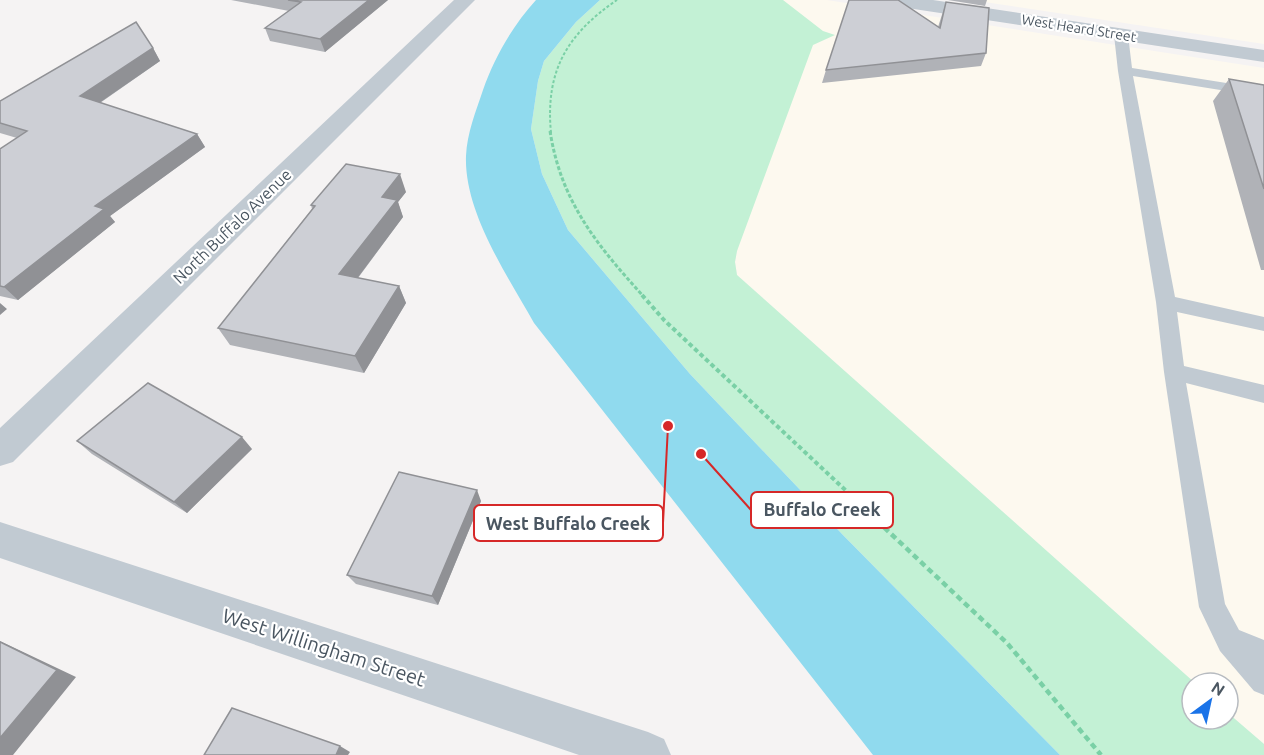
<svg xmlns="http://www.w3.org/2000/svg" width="1264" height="755" viewBox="0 0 1264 755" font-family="Ubuntu,sans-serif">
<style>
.commercial{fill:#fdf9ef}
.green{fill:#c3f1d5}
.water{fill:#90daee}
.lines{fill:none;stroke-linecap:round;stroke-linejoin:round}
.path-far3{stroke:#7ad0a6;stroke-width:2;stroke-dasharray:3 2;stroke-linecap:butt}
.path-far2{stroke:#7ad0a6;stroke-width:3;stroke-dasharray:4 2;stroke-linecap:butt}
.path-far1{stroke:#7ad0a6;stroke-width:4;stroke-dasharray:4.5 3;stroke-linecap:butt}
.path{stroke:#7ad0a6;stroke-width:4.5;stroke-dasharray:6 4;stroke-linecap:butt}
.lane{fill:#c1cad2;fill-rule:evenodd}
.street{fill:#c1cad2;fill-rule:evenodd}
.wall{fill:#b0b2b7}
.shaded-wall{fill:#909195}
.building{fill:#cdcfd5;stroke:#909195;stroke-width:1.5}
.labels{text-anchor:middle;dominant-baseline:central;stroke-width:4.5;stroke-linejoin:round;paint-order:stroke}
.far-street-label{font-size:14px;fill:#4a5661;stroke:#fff}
.street-label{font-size:16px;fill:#4a5661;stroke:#fff}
.near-street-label{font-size:20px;fill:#4a5661;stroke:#fff}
.leader{fill:none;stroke:#d62828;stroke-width:2}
.callout-dot{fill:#d62828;stroke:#fff;stroke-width:2}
.callout{fill:#fff;stroke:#d62828;stroke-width:2}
.callout-label{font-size:18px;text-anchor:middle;font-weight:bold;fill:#4a5661}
</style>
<rect width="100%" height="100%" fill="#f5f3f3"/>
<!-- commercial -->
<path class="commercial" d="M783 0H827L1264 68V744L1228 713V683H1195L737 275 735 262Z
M971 0H1264V44Z"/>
<!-- green -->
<path class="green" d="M600 0H783L823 31 835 35 813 45 737 251 735 262 737 275 1195 683H1192V719H1228V713L1264 744V755H1060L842 534 690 374 568 230 542 174 531 129 538 81 544 61 576 22Z"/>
<!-- water -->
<path class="water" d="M536 0H600L576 22 544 61 538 81 531 129 542 174 568 230 690 374 842 534 1060 755H873L534 323C507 275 464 212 466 156 467 133 476 111 483 90 494 58 513 25 536 0Z"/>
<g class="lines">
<!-- path-far3 -->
<path class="path-far3" d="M551 133C545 71 567 34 617 0"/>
<!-- path-far2 -->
<path class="path-far2" d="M550 131C561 202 597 245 644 297"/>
<!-- path-far1 -->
<path class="path-far1" d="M642 295 664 320 857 501"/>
<!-- path -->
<path class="path" d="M855 500 1007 643 1101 755"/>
<!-- lane -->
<path class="lane" d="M1121 31 1128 35 1132 68 1264 89V97L1133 76 1175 297 1264 317V331L1177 312 1184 366 1264 385V403L1186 383 1225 604 1239 630 1264 640V695L1254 691 1220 651 1199 607 1164 372 1156 302 1118 71 1114 35Z"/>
<!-- street -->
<path class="street" d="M454 0H475L13 462 0 466V428Z
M884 0H933L1264 50V62L894 6Z
M0 522 648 732 664 739 671 755H579L0 558Z"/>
</g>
<!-- wall -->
<path class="wall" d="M231 0H388L325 52 270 41 265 28 289 11Z
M948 0H987L985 6Z
M946 2 986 53 981 66 822 83 826 70 938 27Z
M153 48 160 61 100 103 197 134 205 147 110 216 115 222 18 300 0 296V149L17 138 0 133V101Z
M1229 79 1264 85V270H1261L1213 101Z
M406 192 398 202 403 217 358 278 399 286 406 303 364 373 230 345 218 328 312 209 311 205Z
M77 441 252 449 187 513 92 454Z
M481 501 438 605 356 584 347 575Z"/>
<!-- shaded-wall -->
<path class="shaded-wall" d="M369 0H388L325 52 320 39Z
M153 48 160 61 89 110 80 96Z
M197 134 205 147 110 216 115 222 18 300 4 287 95 206Z
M400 174 406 192 398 202 403 217 347 292 339 274 382 197Z
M399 286 406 303 364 373 355 356Z
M0 303 7 309 0 315Z
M242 437 252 449 187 513 174 502Z
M477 490 481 501 438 605 432 596Z
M0 641 76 677 13 755H0Z
M340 746 350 752 348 755H336Z"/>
<!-- building -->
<path class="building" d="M288 0H369L320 39 265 28 301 2Z
M849 0H898L940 28 946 2 989 8 986 53 826 70Z
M136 22 153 48 80 96 197 134 95 206 104 209 4 287 0 286V149L27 131 0 123V101Z
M1229 79 1264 85V189Z
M346 164 400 174 382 197 397 200 339 274 399 286 355 356 218 328 315 206 311 205Z
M148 383 242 437 174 502 77 441Z
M399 472 477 490 432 596 347 575Z
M0 642 57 670 0 738Z
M232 708 340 746 336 755H204Z"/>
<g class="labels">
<!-- far-street labels -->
<g class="far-street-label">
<text transform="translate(1079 28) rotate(9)">West Heard Street</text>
</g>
<!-- street labels -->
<g class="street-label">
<text transform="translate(232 226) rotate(-44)">North Buffalo Avenue</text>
</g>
<!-- near-street labels -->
<g class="near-street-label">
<text transform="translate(324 647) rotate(18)">West Willingham Street</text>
</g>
</g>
<!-- callouts -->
<path class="leader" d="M701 454L751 510M668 426L663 523"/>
<g class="callout-dot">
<circle cx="701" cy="454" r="6"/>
<circle cx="668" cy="426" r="6"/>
</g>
<g class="callout">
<rect x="751" y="492" width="142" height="36" rx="6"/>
<rect x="474" y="505" width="189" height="36" rx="6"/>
</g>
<g class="callout-label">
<text x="822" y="516">Buffalo Creek</text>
<text x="568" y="530">West Buffalo Creek</text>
</g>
<!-- north arrow -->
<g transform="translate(1210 701) rotate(33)"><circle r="28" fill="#ffffff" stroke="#b7bbc0" stroke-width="1.5"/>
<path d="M0-4.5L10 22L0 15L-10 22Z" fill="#1a73e8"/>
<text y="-9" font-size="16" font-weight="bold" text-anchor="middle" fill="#4a5661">N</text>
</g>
</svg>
